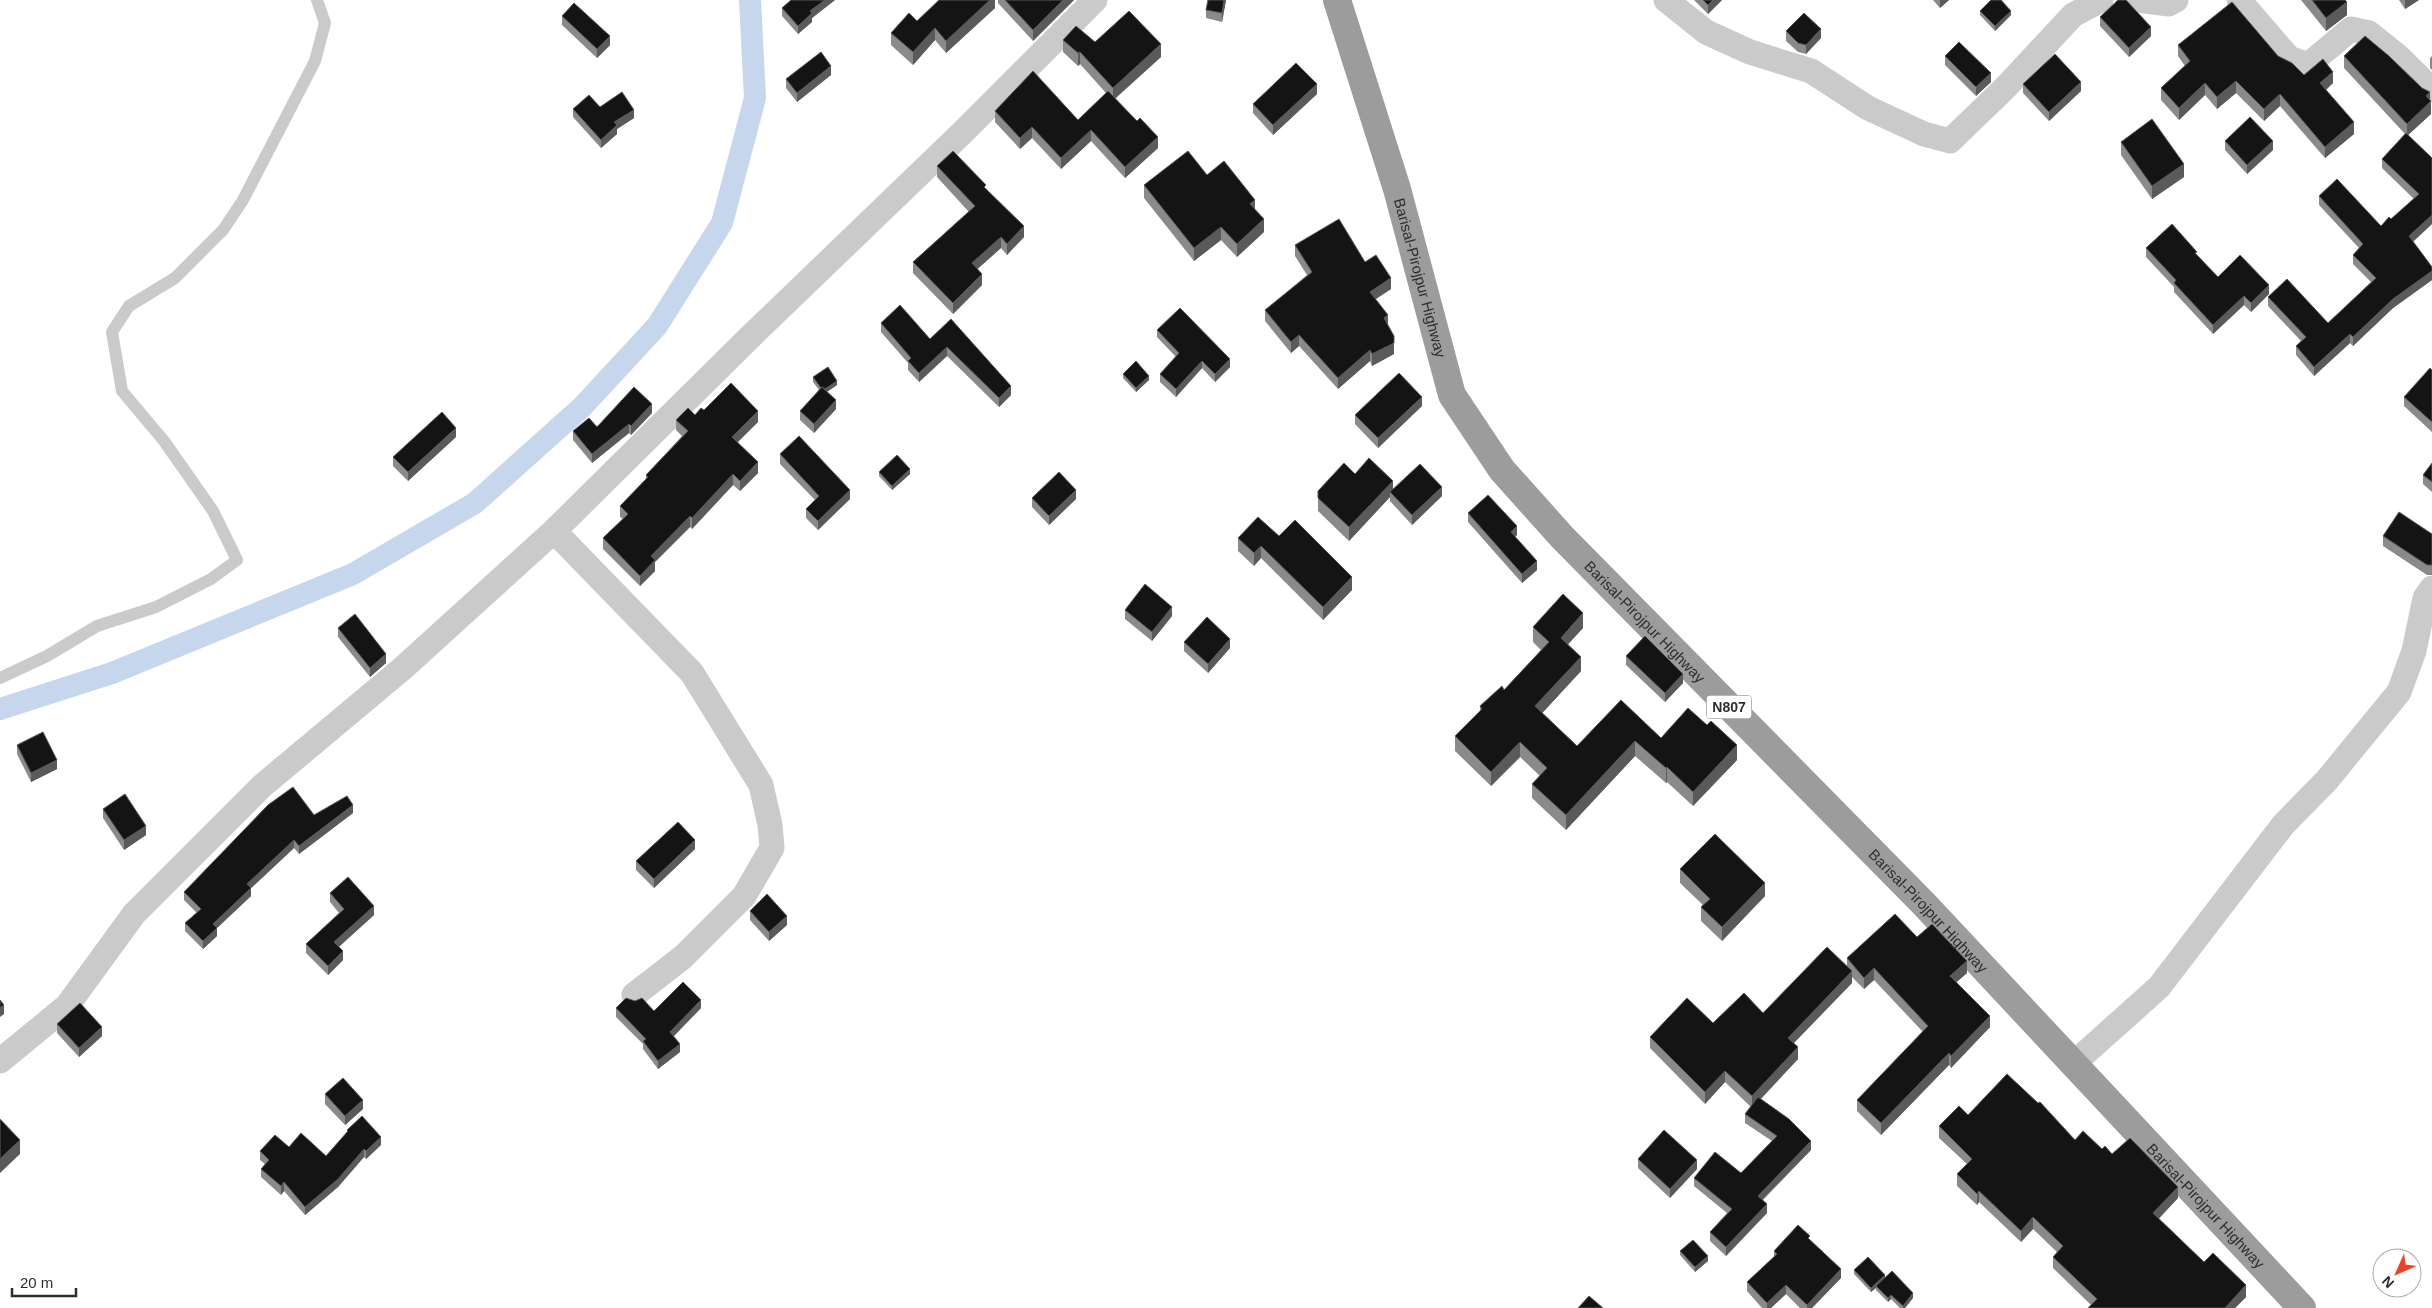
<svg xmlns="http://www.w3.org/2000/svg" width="2432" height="1308" viewBox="0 0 2432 1308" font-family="Arial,sans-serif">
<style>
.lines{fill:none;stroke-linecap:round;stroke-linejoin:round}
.canal{stroke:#c6d6ec;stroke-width:22}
.service{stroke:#cacaca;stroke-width:12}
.minor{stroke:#cacaca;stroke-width:25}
.trunk{stroke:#9c9c9c;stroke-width:28}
.wall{fill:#8a8a8a}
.shaded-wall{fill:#5a5a5a}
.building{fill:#141414;stroke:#5a5a5a}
.labels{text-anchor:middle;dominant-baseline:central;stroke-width:5;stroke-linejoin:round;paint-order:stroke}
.shield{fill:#fff;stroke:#6c6c6c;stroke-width:1}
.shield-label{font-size:14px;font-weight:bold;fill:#2d2d2d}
.street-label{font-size:15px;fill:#2d2d2d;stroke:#fff}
</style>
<rect width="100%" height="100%" fill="#fff"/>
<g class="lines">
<!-- canal -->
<path class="canal" d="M0 709 112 673 353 574 475 503 582 407 657 326 722 223 755 98 750 0"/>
<!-- service -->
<path class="service" d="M0 678 47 656 97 626 156 607 211 579 237 560 213 511 164 441 122 391 112 332 129 306 175 278 223 230 243 200 315 61 325 23 317 0"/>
<!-- minor -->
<path class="minor" d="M1666 0 1706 32 1750 52 1811 71 1868 108 1924 134 1950 141 2006 87 2073 15 2101 0
M2137 0 2169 4 2176 0
M2239 0 2289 58 2308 65 2351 29 2369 33 2399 57 2432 90
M554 531 692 673 761 785 770 825 772 848 744 896 683 957 634 995
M0 1061 67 1006 134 914 262 786 403 668 554 531 748 339 963 132 1095 0
M2073 1064 2159 987 2283 825 2327 780 2399 692 2414 651 2425 598 2432 588"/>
<!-- trunk -->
<path class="trunk" id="s1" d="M1337 0 1397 189 1452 395 1502 470 1562 537 1924 904 2302 1308"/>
</g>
<!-- wall -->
<path class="wall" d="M791 0H835L812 18V22L798 34 782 16V8Z
M995 0V8L946 53 935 40 913 65 891 45V33L917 21Z
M998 0H1074L1033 41 998 3Z
M1208 0H1226L1222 22 1206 18V10Z
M1694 0H1722L1708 14Z
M1933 0H1949L1940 8Z
M2301 0H2345L2347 15 2326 31Z
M2399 0H2419L2405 9Z
M1980 11 2011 15 1995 31 1980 15Z
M562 16 610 45 597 58 562 25Z
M2100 17 2151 36 2129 57 2100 26Z
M1786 31 1821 38 1806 54 1798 52 1786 41Z
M1063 40 1095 42 1161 57 1115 99 1158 148 1125 178 1091 141 1061 169 1032 138 1020 149 995 122V111L1078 120 1106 93 1080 64 1078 66 1063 52Z
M2178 45 2278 56 2304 75 2333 83 2326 90 2354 134 2325 158 2280 106 2264 121 2236 93 2217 109 2205 95 2179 120 2161 100V88L2185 66 2178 56Z
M1945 56 1991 82 1976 96 1945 65Z
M2344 56 2430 100 2431 114 2408 135 2432 158V224L2413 242 2432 267V280L2393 308 2353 346 2350 343 2314 376 2296 355V346L2301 341 2268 306V297L2328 323 2371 282 2353 264V255L2359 248 2319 205V196L2381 226 2391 219 2414 199 2382 168V159L2405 134 2344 68Z
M2432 56V70L2430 68V58Z
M831 75 797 102 786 88V79Z
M2023 84 2081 91 2049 121 2023 93Z
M1317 94 1273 135 1253 113V104Z
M600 107 634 118 617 129V134L601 148 573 117V109Z
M2225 141 2273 150 2247 174 2225 150Z
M2121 142 2184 177 2152 199 2121 155Z
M937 166 986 189 1024 237 1007 255 1001 248 977 269 982 285 953 314 913 273V262L969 212 937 177Z
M1207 175 1264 232 1237 257 1221 240 1194 261 1144 198V185Z
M1295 245 1365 262 1391 289 1375 299 1388 324 1394 354 1372 366 1370 361 1338 389 1299 346 1291 353 1265 321V310L1307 275 1295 256Z
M2146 248 2197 255 2218 277 2269 294 2251 312 2244 305 2213 334 2174 292V287L2146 257Z
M951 319 1011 395 999 407 947 356 919 382 908 370V363L881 332V323L930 339Z
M1157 330 1230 367 1215 382 1202 368 1176 397 1160 382V374L1176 357 1157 337Z
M2432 370V432L2404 406V397Z
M1123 374 1149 380 1136 392 1123 378Z
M813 377 837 385 827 392 836 409 814 433 800 420V411L819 390 813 382Z
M1422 406 1378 448 1355 424V415Z
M652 413 631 435 629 433 592 463 573 440V431Z
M695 415 758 422 737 442 758 473 740 491 733 485 692 529 690 527 655 562V571L640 586 603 549V538L623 519 620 517V506L646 480V475L682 436 676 430V420Z
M456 437 408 481 393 466V457Z
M780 454 850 499 818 530 806 518V509L815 500 780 464Z
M2432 463V492L2423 484V475Z
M879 472 910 474 892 490 879 476Z
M1355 474 1393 489 1442 496 1412 525 1390 501V497L1349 541 1318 511V491Z
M1032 498 1076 499 1049 525 1032 507Z
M1468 513 1517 535 1515 536 1537 570 1522 583 1468 522Z
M2432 534V575H2427L2383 546V536Z
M1279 536 1352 590 1323 620 1261 558 1254 566 1238 551V538Z
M1125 610 1172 616 1152 641 1125 619Z
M1533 627 1583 628 1568 644 1581 671 1542 713 1577 746 1661 738 1737 760 1693 806 1667 782 1666 783 1635 756 1566 830 1532 798V784L1540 776 1520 757 1491 786 1455 751V736L1480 711V706L1504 690 1541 650 1533 642Z
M338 628 386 663 370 677 338 637Z
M1184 642 1230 648 1208 673 1184 651Z
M1626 656 1683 683 1665 702 1626 665Z
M17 745 57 769 31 782 17 754Z
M103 809 146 835 124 850 103 818Z
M353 813 299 854 294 848 251 888V896L217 928V936L203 949 185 931V923L197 913 184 900V892L314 815Z
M695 849 654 888 636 870V861Z
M1680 869 1765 896 1722 941 1701 921V907L1703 905 1680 883Z
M330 893 374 915 339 947 343 960 328 975 306 953V944L339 913 330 902Z
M750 911 787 925 769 941 750 920Z
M1917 937 1967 973 1956 982 1990 1027 1951 1068 1949 1065 1881 1135 1857 1111V1100L1923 1032 1874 980 1864 989 1852 977V983L1794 1043 1798 1059 1761 1099 1811 1150 1763 1200 1767 1213 1726 1256 1710 1241V1232L1727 1213 1694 1186V1178L1741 1173 1772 1141 1745 1123V1114L1751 1107 1725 1082 1705 1104 1650 1048V1037L1763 1013 1847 966V958Z
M616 1008 654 1011 701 1008 674 1036 680 1052 658 1069 643 1049V1044L616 1017Z
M57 1024 102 1036 79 1057 57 1033Z
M325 1094 363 1109 345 1125 325 1104Z
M1968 1115 2075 1140 2102 1149 2112 1154 2178 1198 2158 1219 2204 1262 2246 1297 2235 1308H2088L2091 1305 2053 1268V1257L2057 1252 2033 1229 2021 1242 1979 1202 1977 1205 1957 1186V1174L1967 1164 1939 1138V1126Z
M347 1130 381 1145 366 1159 364 1157 338 1187 305 1215 284 1191 281 1195 261 1177V1169L265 1164 260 1160V1151L289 1147 326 1156 347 1133Z
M1638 1159 1697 1169 1670 1198 1638 1168Z
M1810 1240 1841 1278 1812 1308H1800L1786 1294 1771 1308H1762L1747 1291V1282L1774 1257V1251Z
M1680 1251 1708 1261 1695 1272 1680 1255Z
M1854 1270 1885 1277 1913 1298 1905 1308H1900L1891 1299 1888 1302 1876 1290V1288L1871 1292 1854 1274Z"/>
<!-- shaded-wall -->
<path class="shaded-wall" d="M825 0H835L812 18V22L798 34V26L810 11Z
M990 0H995V8L946 53V41Z
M1063 0H1074L1033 41V30Z
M1224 0H1226L1222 22V13Z
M1713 0H1722L1708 14V5Z
M1940 0H1949L1940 8Z
M2405 0H2419L2405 9Z
M2347 2V15L2326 31V18Z
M2011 11V15L1995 31V26Z
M2151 27V36L2129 57V48Z
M935 28V40L913 65V52Z
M1821 29V38L1806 54V45Z
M610 36V45L597 58V49Z
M1161 44V57L1113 100V88Z
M1080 52V64L1078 66V53Z
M831 66V75L797 102V93Z
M2333 72V83L2320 95V83Z
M1991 73V82L1976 96V87Z
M2236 81V93L2217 109V97Z
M2081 82V91L2049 121V112Z
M2205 83V95L2179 120V108Z
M1317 84V94L1273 135V125Z
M2430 92V103L2431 101V114L2407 136V124L2426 96Z
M2280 94V106L2264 121V109Z
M634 110V118L617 129V134L601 148V140L614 122Z
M2354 122V134L2325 158V147Z
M1032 127V138L1020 149V138Z
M1091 130V141L1061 169V158Z
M1158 137V148L1125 178V167Z
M2273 141V150L2247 174V165Z
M2184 164V177L2152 199V186Z
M1255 200V213L1250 204Z
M2432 215V224L2409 245V236Z
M1264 219V232L1237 257V244Z
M1024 226V237L1007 255V244Z
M1221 227V240L1194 261V248Z
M1001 237V248L972 274V263Z
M2432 271V280L2393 308 2353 346V337L2393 299Z
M982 274V285L953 314V303Z
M1391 278V289L1370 303V292Z
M2269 285V294L2251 312V303Z
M2244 296V305L2213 334V325Z
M1388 315V326L1384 318Z
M2350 334V343L2314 376V367Z
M1299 335V346L1291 353V342Z
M1394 343V354L1372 366V354Z
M947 347V356L919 382V373Z
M1370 350V361L1338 389V378Z
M1230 359V367L1215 382V374Z
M1202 361V368L1176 397V389Z
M1149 376V380L1136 392V388Z
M837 381V385L822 395V391Z
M1011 386V395L999 407V398Z
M1422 397V406L1378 448V438Z
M836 400V409L814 433V424Z
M652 404V413L631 435V426Z
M758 411V422L732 448V437Z
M629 424V433L592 463V454Z
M456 428V437L408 481V472Z
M758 462V473L740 491V481Z
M910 469V474L892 490V486Z
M733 474V485L692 529V518Z
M1393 481V494L1390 492V497L1349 541V527Z
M1442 487V496L1412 525V515Z
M850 490V499L818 530V521Z
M1076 490V499L1049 525V516Z
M690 516V527L655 562V571L640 586V576L651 556Z
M1517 526V535L1511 541V532Z
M1261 546V558L1254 566V553Z
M1537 561V570L1522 583V574Z
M1352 577V590L1323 620V607Z
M1172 607V616L1152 641V632Z
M1583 613V628L1561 652V638Z
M1230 639V648L1208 673V664Z
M386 654V663L370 677V668Z
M1581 657V671L1535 721V706Z
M1683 674V683L1665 702V693Z
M1635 741V756L1566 830V815Z
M1520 742V757L1491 786V772Z
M1737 745V760L1693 806V792Z
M57 760V769L31 782V773Z
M1667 767V782L1666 783V768Z
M353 805V813L299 854V846Z
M146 826V835L124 850V840Z
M294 840V848L247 892V884Z
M695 840V849L654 888V879Z
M1765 883V896L1722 941V927Z
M251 888V896L217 928V936L203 949V941L213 924Z
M374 906V915L334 951V942Z
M787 916V925L769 941V932Z
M343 951V960L328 975V966Z
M1967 961V973L1950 988V976Z
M1874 968V980L1864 989V978Z
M1852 971V983L1788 1049V1038Z
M701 1000V1008L670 1040V1032Z
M4 1005V1014L0 1017V1008Z
M1990 1016V1027L1951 1068V1056Z
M102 1027V1036L79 1057V1048Z
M680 1044V1052L658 1069V1061Z
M1798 1047V1059L1752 1108V1096Z
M1949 1053V1065L1881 1135V1123Z
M1725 1071V1082L1705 1104V1092Z
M363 1100V1109L345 1125V1116Z
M381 1137V1145L366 1159V1151Z
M20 1140V1154L0 1173V1159Z
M1811 1141V1150L1758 1204V1196Z
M364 1149V1157L338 1187 305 1215V1207Z
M1697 1160V1169L1670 1198V1189Z
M284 1182V1191L281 1195V1186Z
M2178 1187V1198L2153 1225V1213Z
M1979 1191V1202L1977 1205V1194Z
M1767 1204V1213L1726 1256V1247Z
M2033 1217V1229L2021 1242V1231Z
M1708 1256V1261L1695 1272V1267Z
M1841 1269V1278L1812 1308H1807V1305Z
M1885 1275V1279L1876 1286V1288L1871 1292V1288Z
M1786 1285V1294L1771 1308H1767V1303Z
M2246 1285V1297L2235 1308H2225Z
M1913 1293V1298L1905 1308H1903V1306Z
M1891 1295V1299L1888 1302V1298Z"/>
<!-- building -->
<path class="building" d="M791 0H825L810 11 812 13 798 26 782 8Z
M939 0H990L946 41 935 28 913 52 891 33 909 13 917 21Z
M1005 0H1063L1033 30Z
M1208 0H1224L1222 13 1206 10Z
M1703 0H1713L1708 5Z
M1991 0H2001L2011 11 1995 26 1980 11Z
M2118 0H2126L2151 27 2129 48 2100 17Z
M2312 0H2345L2347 2 2326 18Z
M2232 2 2278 56 2292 63 2304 75 2323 59 2333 72 2320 83 2354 122 2325 147 2280 94 2264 109 2236 81 2217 97 2205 83 2179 108 2161 88 2190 61 2178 45Z
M574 3 610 36 597 49 562 16Z
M1129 11 1161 44 1113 88 1080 52 1078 53 1063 40 1076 26 1095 42Z
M1804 13 1821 29 1806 45 1798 43 1786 31Z
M2365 36 2389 56 2422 88 2430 92 2426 96 2431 101 2407 124 2344 56Z
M1959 42 1991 73 1976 87 1945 56Z
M821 52 831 66 797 93 786 79Z
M2055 54 2081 82 2049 112 2023 84Z
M1296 63 1317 84 1273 125 1253 104Z
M1033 71 1078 120 1108 91 1137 121 1140 118 1158 137 1125 167 1091 130 1061 158 1032 127 1020 138 995 111Z
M622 92 634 110 614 122 617 125 601 140 573 109 589 95 600 107Z
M2250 117 2273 141 2247 165 2225 141Z
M2152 119 2184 164 2152 186 2121 142Z
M2406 133 2432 158V215L2409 236 2432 267V271L2393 299 2353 337 2350 334 2314 367 2296 346 2306 337 2268 297 2287 279 2328 323 2376 278 2353 255 2363 244 2319 196 2337 179 2381 226 2389 217 2391 219 2419 194 2382 159Z
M953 151 986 185 984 187 1024 226 1007 244 1001 237 972 263 982 274 953 303 913 262 975 206 937 166Z
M1188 151 1207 175 1224 161 1255 200 1250 204 1264 219 1237 244 1221 227 1194 248 1144 185Z
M1339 219 1365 262 1376 255 1391 278 1370 292 1388 315 1384 318 1394 336V343L1372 354 1370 350 1338 378 1299 335 1291 342 1265 310 1312 272 1295 245Z
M2172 224 2197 252 2195 253 2218 277 2240 255 2269 285 2251 303 2244 296 2213 325 2174 283 2176 280 2146 248Z
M900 305 930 339 951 319 1011 386 999 398 947 347 919 373 908 361 911 358 881 323Z
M1180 308 1230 359 1215 374 1202 361 1176 389 1160 374 1179 353 1157 330Z
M1136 361 1149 376 1136 388 1123 374Z
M828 367 837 381 825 389 822 387 821 388 813 377Z
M2430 368 2432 370V422L2404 397Z
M1399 373 1422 397 1378 438 1355 415Z
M731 383 758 411 732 437 758 462 740 481 733 474 692 518 690 516 651 556 655 560 640 576 603 538 628 514 620 506 648 477 646 475 688 431 676 420 688 408 695 415 701 408 704 410Z
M634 387 652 404 631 426 629 424 592 454 573 431 589 418 597 427Z
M822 387 836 400 814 424 800 411Z
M442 412 456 428 408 472 393 457Z
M799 436 850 490 818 521 806 509 819 496 780 454Z
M897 455 910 469 892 486 879 472Z
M1369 458 1393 481 1349 527 1318 498V491L1344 463 1355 474Z
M2432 463V482L2423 475Z
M1420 464 1442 487 1412 515 1390 492Z
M1059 472 1076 490 1049 516 1032 498Z
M1488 495 1517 526 1511 532 1537 561 1522 574 1468 513Z
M2399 512 2432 534V565H2427L2383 536Z
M1258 517 1279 536 1295 520 1352 577 1323 607 1261 546 1254 553 1238 538Z
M1145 584 1172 607 1152 632 1125 610Z
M1563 594 1583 613 1561 638 1581 657 1535 706 1577 746 1621 700 1661 738 1688 708 1707 725 1711 721 1737 745 1693 792 1667 767 1666 768 1635 741 1566 815 1532 784 1547 768 1520 742 1491 772 1455 736 1482 709 1480 706 1502 686 1504 690 1549 642 1533 627Z
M355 614 386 654 370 668 338 628Z
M1207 617 1230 639 1208 664 1184 642Z
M1645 636 1683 674 1665 693 1626 656Z
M43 732 57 760 31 773 17 745Z
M293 787 314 815 347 796 353 805 299 846 294 840 247 884 251 888 213 924 217 928 203 941 185 923 201 909 184 892 268 805Z
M125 794 146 826 124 840 103 809Z
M678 822 695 840 654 879 636 861Z
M1715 834 1765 883 1722 927 1701 907 1710 899 1680 869Z
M348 877 374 906 334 942 343 951 328 966 306 944 344 909 330 893Z
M767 894 787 916 769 932 750 911Z
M1895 914 1917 937 1932 924 1967 961 1950 976 1990 1016 1951 1056 1949 1053 1881 1123 1857 1100 1928 1026 1874 968 1864 978 1847 958Z
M1827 947 1852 971 1788 1038 1798 1047 1752 1096 1725 1071 1705 1092 1650 1037 1687 998 1713 1023 1744 993 1763 1013Z
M683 982 701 1000 670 1032 680 1044 658 1061 643 1041 646 1039 616 1008 626 998 635 1001 642 998 654 1011Z
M0 1000 4 1005 0 1008Z
M80 1003 102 1027 79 1048 57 1024Z
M2007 1074 2038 1103 2040 1102 2075 1140 2083 1131 2102 1149 2105 1146 2112 1154 2130 1138 2178 1187 2153 1213 2204 1262 2213 1253 2246 1285 2225 1308H2088L2097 1299 2053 1257 2063 1246 2033 1217 2021 1231 1979 1191 1977 1194 1957 1174 1972 1159 1939 1126 1959 1106 1968 1115Z
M343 1078 363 1100 345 1116 325 1094Z
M1758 1097 1789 1119 1811 1141 1758 1196 1767 1204 1726 1247 1710 1232 1732 1209 1694 1178 1715 1152 1741 1173 1777 1136 1745 1114Z
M362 1116 381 1137 366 1151 364 1149 338 1179 305 1207 284 1182 281 1186 261 1169 269 1160 260 1151 275 1135 289 1147 301 1133 326 1156 348 1131 347 1130Z
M0 1119 20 1140 0 1159Z
M1664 1130 1697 1160 1670 1189 1638 1159Z
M1798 1225 1810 1236 1808 1238 1841 1269 1807 1305 1786 1285 1767 1303 1747 1282 1777 1254 1774 1251Z
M1693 1240 1708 1256 1695 1267 1680 1251Z
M1868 1257 1885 1275 1871 1288 1854 1270Z
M1892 1271 1913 1293 1903 1306 1891 1295 1888 1298 1876 1286Z
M1589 1296 1603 1308H1578Z"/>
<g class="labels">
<!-- shield labels -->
<rect class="shield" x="1706.5" y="695.5" width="45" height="23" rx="4"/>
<g class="shield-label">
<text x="1729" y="707">N807</text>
</g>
<!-- street labels -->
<g class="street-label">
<text stroke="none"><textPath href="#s1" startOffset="290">Barisal-Pirojpur Highway</textPath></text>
<text stroke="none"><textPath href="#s1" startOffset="710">Barisal-Pirojpur Highway</textPath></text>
<text stroke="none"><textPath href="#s1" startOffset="1115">Barisal-Pirojpur Highway</textPath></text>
<text stroke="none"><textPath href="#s1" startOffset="1520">Barisal-Pirojpur Highway</textPath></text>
</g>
</g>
<!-- north arrow -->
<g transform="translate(2397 1273) rotate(225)"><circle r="24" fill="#ffffff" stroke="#ababab"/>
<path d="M0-4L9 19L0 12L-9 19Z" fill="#ea4129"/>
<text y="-8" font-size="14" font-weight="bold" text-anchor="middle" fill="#2d2d2d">N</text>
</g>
<!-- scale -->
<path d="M12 1288v8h64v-8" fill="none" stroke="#2d2d2d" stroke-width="2.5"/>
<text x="20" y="1288" font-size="15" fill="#2d2d2d" stroke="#ffffff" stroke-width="4" paint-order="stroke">20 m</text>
</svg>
